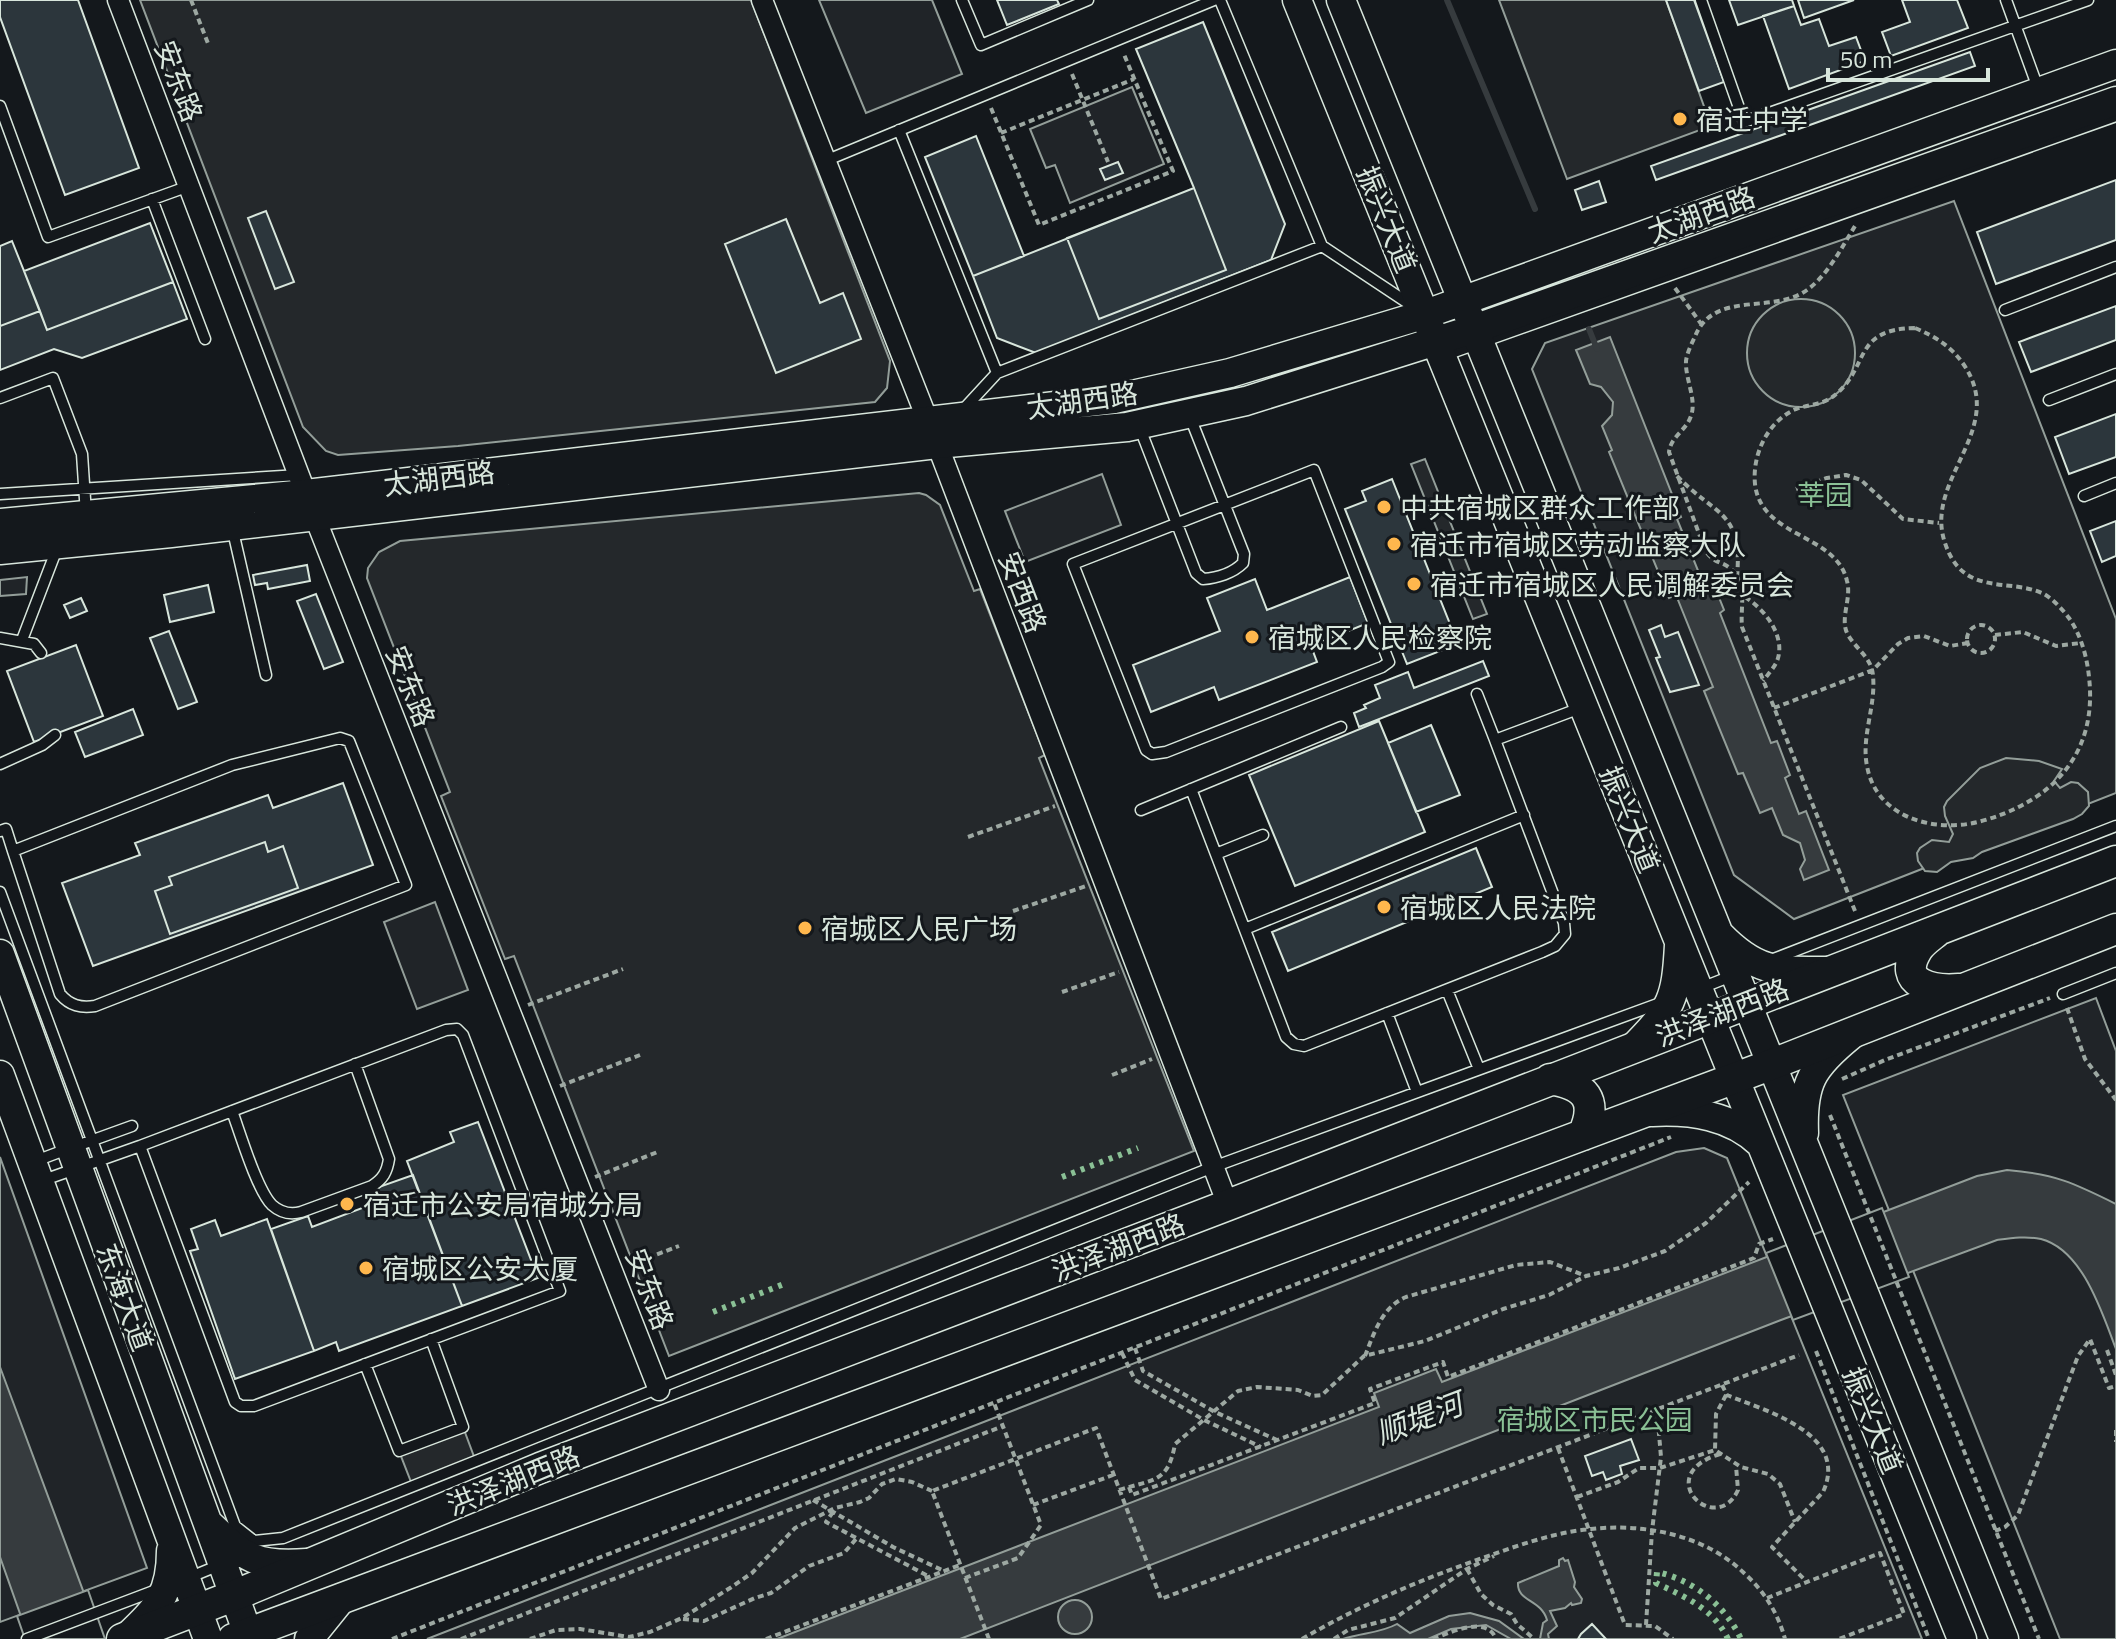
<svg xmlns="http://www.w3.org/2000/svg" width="2116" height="1639" viewBox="0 0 2116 1639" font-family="'Titillium Web','Noto Sans SC',sans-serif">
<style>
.green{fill:#202428;stroke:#939e99;stroke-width:2}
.parking{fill:#24282b;stroke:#939e99;stroke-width:2}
.water{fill:#363b3e;stroke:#939e99;stroke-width:2}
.pier{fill:#14181c;stroke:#939e99;stroke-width:2}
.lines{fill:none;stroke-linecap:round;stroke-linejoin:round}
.stream{stroke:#363b3e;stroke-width:6}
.building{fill:#2c363c;stroke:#d8e6dc;stroke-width:2}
.lane-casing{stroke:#d8e6dc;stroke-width:13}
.street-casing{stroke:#d8e6dc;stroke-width:23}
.secondary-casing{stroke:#d8e6dc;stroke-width:31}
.primary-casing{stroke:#d8e6dc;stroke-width:33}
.path{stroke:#9da8a2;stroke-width:4;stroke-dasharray:6 4;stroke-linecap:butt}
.lane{stroke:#14181c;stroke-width:10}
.street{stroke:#14181c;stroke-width:20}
.secondary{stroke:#14181c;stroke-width:28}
.primary{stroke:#14181c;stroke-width:30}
.hedge{stroke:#8ac095;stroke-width:6;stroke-dasharray:4 6;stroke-linecap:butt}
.poi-dot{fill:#ffb74d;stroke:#14181c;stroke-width:3}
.labels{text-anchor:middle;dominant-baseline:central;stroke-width:6;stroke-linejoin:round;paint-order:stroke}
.street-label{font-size:28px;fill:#d8e6dc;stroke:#14181c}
.poi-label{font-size:28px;fill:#d8e6dc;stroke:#14181c;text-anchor:start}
.park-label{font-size:28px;fill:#8ac095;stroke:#14181c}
.water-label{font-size:30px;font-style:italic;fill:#d8e6dc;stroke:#14181c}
</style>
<rect width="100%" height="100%" fill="#14181c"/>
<!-- green -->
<path class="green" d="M819 0H932L962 74 866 113Z
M1132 87 1164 164 1070 203 1055 165 1046 168 1030 129Z
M1954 201 2116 619V793L1794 919 1734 875 1532 369 1545 343Z
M1102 474 1121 525 1025 562 1005 511Z
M27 577 26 594 0 596V580Z
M435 902 468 990 417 1009 384 922Z
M2096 998 2116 1051V1639H2060L1843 1095Z
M1704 1148 1727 1158 1922 1639H427L1676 1152Z
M0 1157 147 1568 0 1622Z"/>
<!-- parking -->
<path class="parking" d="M140 0H751L890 361 887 388 875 402 458 446 338 455 326 451 303 427Z
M1499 0H1666L1711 126 1567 179Z
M1747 353a54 54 0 1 1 108 0a54 54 0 1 1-108 0Z
M1425 459 1487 614 1473 619 1411 464Z
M919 493 926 495 940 505 974 591 980 589 1045 755 1039 758 1194 1151 669 1356 514 956 505 959 441 796 450 792 367 578 368 568 379 552 400 541Z
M2006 758 2039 761 2062 769 2054 781 2060 788 2071 782 2078 783 2088 792 2089 806 2082 814 2073 819 1982 852 1973 858 1951 862 1937 872 1925 871 1918 861 1917 853 1920 848 1932 840 1949 842 1953 834 1945 816 1944 807 1947 801 1980 768Z
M463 1427 476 1462 413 1487 399 1451Z"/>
<!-- water -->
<path class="water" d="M1610 337 1681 517 1677 519 1701 578 1710 575 1724 610 1720 613 1771 743 1777 741 1790 775 1785 778 1799 814 1806 811 1829 870 1804 880 1800 869 1805 860 1800 843 1783 835 1772 808 1760 813 1743 773 1738 774 1704 691 1713 687 1676 595 1669 598 1609 452 1612 450 1602 426 1612 415 1613 402 1601 387 1590 384 1576 350Z
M2007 1170C2055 1174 2074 1183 2116 1204V1349C2102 1313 2083 1250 2041 1239 2026 1236 2012 1238 1997 1240L1781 1320 960 1639H777L1379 1407 1374 1393 1436 1369 1442 1382 1977 1176Z
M0 1367 101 1639H29L0 1557Z
M1563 1558 1565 1561 1568 1560 1575 1582 1574 1587 1582 1599 1581 1603 1572 1605 1571 1603 1565 1608 1550 1611 1557 1626 1548 1634 1549 1639H1540L1543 1623 1547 1620C1541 1599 1517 1602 1518 1583L1559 1566V1560Z
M1058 1617a17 17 0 1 1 34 0a17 17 0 1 1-34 0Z
M1470 1613 1499 1621 1524 1639H1511L1486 1625 1451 1629 1428 1639H1343C1361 1633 1381 1633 1397 1624L1410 1633 1449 1616Z"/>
<!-- pier -->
<path class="pier" d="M1882 1208 1909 1277 1793 1320 1766 1253Z
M88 1590 105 1639H25L17 1616Z"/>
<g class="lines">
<!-- stream -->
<path class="stream" d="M1447 0 1535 209
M1589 329 1597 349"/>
</g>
<!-- building -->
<path class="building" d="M0 0H78L139 168 65 195 0 17Z
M997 0H1057L1059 4 1007 25Z
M997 0H1057L1059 4 1007 25Z
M1666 0H1694L1724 82 1699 91Z
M1729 0H1792L1794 6 1738 25Z
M1798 0H1854L1804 18Z
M1902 0H1957L1968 28 1891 56 1882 32 1910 22Z
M1794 6 1801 25 1819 19 1829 46 1856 37 1865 61 1789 89 1763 16Z
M1203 22 1285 224 1271 260 1036 353 997 338 973 276 1194 188 1136 49Z
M1970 52 1975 66 1656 180 1651 166Z
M976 136 1024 256 973 276 925 157Z
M1118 162 1123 173 1105 180 1100 169Z
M2116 180V240L1996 284 1977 232Z
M1599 181 1606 202 1582 210 1575 190Z
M1194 188 1226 270 1099 319 1067 238Z
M266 211 294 282 275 289 248 218Z
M786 219 820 303 843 293 861 339 776 373 725 244Z
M150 223 173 282 47 330 24 271Z
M12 241 40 311 0 326V246Z
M173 282 187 319 82 358 54 349 0 370V326L40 311 47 330Z
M2116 306V340L2031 372 2019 342Z
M2116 414V457L2069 474 2055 437Z
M1392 479 1458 644 1407 664 1345 509 1366 501 1362 491Z
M2116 521V556L2102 562 2090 531Z
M307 565 310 581 268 589 267 583 255 585 253 575Z
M1350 577 1368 623 1311 646 1317 662 1219 700 1214 687 1151 712 1133 665 1220 631 1207 598 1255 579 1267 610Z
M208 585 214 612 170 622 164 595Z
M316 594 343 662 324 669 297 601Z
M81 598 87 611 70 618 64 605Z
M1661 625 1665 637 1678 632 1699 685 1670 692 1656 658 1660 657 1649 630Z
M169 631 197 702 178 709 150 638Z
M76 645 103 716 34 742 7 671Z
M1483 661 1489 676 1359 727 1354 713 1366 708 1364 705 1380 698 1375 685 1408 672 1414 688Z
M133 709 143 735 85 757 75 732Z
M1379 721 1425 832 1295 886 1249 775Z
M1431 725 1460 795 1416 812 1388 743Z
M343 783 373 865 93 966 62 883 140 855 135 843 268 795 273 808Z
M265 842 268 852 283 846 298 888 170 934 155 891 172 885 169 877Z
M1476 848 1492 887 1288 971 1272 932Z
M478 1122 538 1278 462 1306 407 1161 454 1142 450 1132Z
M413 1175 462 1306 339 1351 336 1342 314 1351 271 1229 308 1216 312 1227 381 1201 376 1188Z
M267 1219 314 1351 235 1379 190 1251 198 1249 191 1229 215 1220 221 1236Z
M1631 1439 1639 1460 1620 1466 1622 1474 1606 1480 1603 1472 1592 1476 1585 1456Z
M1592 1624 1606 1639H1578L1581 1634Z"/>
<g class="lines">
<!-- lane casing -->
<g class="lane-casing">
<path id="lane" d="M962 0 981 45 1088 0
M1220 0 1322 246
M1701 0 1744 122 2088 0
M2006 0 2038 88
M0 106 48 237 189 186
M899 130 997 373
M825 161 1214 0
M152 199 205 339
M2005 310 2116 267
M1443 356 2116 116
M0 398 53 378 82 454 86 514
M2049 400 2116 374
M961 412 997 373 1322 246 1414 307
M1139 426 1196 573 1203 579C1217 578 1233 573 1243 563L1244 554 1190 417
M1314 470 1389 662 1382 667 1166 752 1152 754 1146 750 1073 564Z
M0 494 299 475
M2084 496 2116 483
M232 527 266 675
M0 638 34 644 41 653
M22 640 58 546
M1477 694 1495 740
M0 764 42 745 55 735
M1191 789 1286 1037 1294 1044 1304 1046 1542 952 1555 946 1565 934 1564 923 1495 740 1583 707
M1141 810 1341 727
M0 831 6 829 13 851 60 994C70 1006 81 1008 95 1006L406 885 349 741 340 738 232 765 13 851
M1216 854 1263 835
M0 892 235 1526 254 1541 283 1538 1213 1167 1663 1002
M1245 929 1524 815
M1771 960 2116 826
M1701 988 1734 975
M1447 990 1479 1069
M2063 994 2116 973
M1387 1013 1417 1092
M232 1111C240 1133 257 1190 272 1205 281 1213 290 1215 301 1212L372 1186C383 1179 387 1172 389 1159L355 1064
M85 1143 132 1126
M33 1162 70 1148
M41 1181 140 1146 446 1030 457 1029 463 1035 560 1291 254 1406H241L235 1402 140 1146
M365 1364 399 1451 463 1427 431 1339
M188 1578 222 1564
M27 1639 159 1589"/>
</g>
<!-- street casing -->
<g class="street-casing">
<path id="street" d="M118 0 314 515 659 1390
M762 0 937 444 1228 1205"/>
</g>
<!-- secondary casing -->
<g class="secondary-casing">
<path id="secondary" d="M1297 0 1962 1639
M1341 0 2004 1639
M0 523 306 494 1114 399 1230 373 1426 314 2116 64
M0 550 171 533 937 444 1127 427 1246 401 1474 329 2116 101
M1720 935C1757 973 1777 971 1827 971
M0 954 250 1639
M1635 1046C1672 1008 1676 999 1679 945
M0 1075 208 1639
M1652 1112C1691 1110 1731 1115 1761 1144
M1804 1133C1802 1083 1812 1067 1850 1036
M210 1525C246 1559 257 1567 307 1563
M127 1637C157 1608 171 1595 171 1551
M309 1639 342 1598"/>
</g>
<!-- primary casing -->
<g class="primary-casing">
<path id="primary" d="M1936 932C1930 937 1921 943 1917 950 1896 985 1934 991 1959 989
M1550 1079C1585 1085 1599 1099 1583 1135
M122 1639 233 1596 540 1468 1228 1205 2116 861
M233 1639 1770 1065 2116 929"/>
</g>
<!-- path -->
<path class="path" d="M191 0 209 46
M1072 74 1108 162
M991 108 1039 225 1173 171 1123 52
M1001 133 1134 79
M1675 288 1702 325
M1915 328C1936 337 1951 346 1964 365 2008 430 1923 479 1945 543 1963 598 2009 577 2044 594 2053 599 2063 610 2069 618 2081 635 2087 657 2089 677 2098 755 2051 803 1978 822 1933 833 1876 817 1867 766 1861 737 1876 706 1873 676 1872 658 1857 650 1848 635 1839 619 1852 599 1847 581 1836 533 1761 538 1755 484 1752 454 1768 421 1796 409 1810 404 1823 405 1835 395 1870 367 1852 329 1915 328Z
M1677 476C1716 517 1743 510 1737 577
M1796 489 1827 478 1846 475 1861 480 1903 519 1939 523
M1745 597C1763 608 1785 634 1778 658 1776 666 1768 674 1763 681
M1967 639a14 14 0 1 1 28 0a14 14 0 1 1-28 0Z
M1995 635 2023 632 2056 646 2081 643
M1774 708 1873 670 1898 644 1908 638 1924 636 1950 646 1968 643
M968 837 1055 806
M1013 911 1086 886
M1855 911 1742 627C1740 607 1748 585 1731 569 1721 560 1715 565 1705 550L1669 452C1671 436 1686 431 1691 416 1697 399 1685 379 1686 361 1687 352 1693 341 1697 332 1718 291 1774 314 1807 290 1828 275 1842 247 1855 226
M1062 992 1119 972
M528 1005 623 969
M2067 1008 2085 1059 2116 1100
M1112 1075 1152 1059
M1842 1079 1885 1060 2050 998
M560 1086 640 1055
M1830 1115 2039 1639
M595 1177 660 1151
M629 1265 679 1246
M1135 1348 1143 1371 1215 1412 1277 1440
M2107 1350 2116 1375
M1816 1351 1929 1639
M1122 1353 1135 1380 1204 1420 1261 1447
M1365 1356C1374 1333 1382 1307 1406 1297L1516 1265 1550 1262 1586 1276
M1722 1385 1727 1395C1765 1411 1850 1433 1823 1492L1772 1547 1807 1582
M1726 1395 1716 1414 1715 1450 1741 1467 1768 1474 1780 1484 1795 1522
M2116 1430V1442
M1558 1448 1625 1625 1655 1626 1673 1639
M1720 1454C1650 1475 1716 1538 1738 1490L1736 1466
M1129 1487 1132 1495 1375 1403 1370 1389 1443 1362 1448 1377 1754 1258 1759 1244 1773 1239
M1119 1490C1154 1479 1168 1483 1175 1444L1238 1391 1257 1387 1298 1390 1313 1396 1322 1395 1364 1356 1425 1341 1503 1309 1549 1295 1586 1276 1619 1268 1665 1251 1706 1223 1749 1182
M1577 1497 1618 1482 1639 1468H1660L1715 1450
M813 1500 893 1547 944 1571
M1033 1505 1113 1475
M833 1512 826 1522 930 1577
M1995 1531 2005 1527 2018 1515 2078 1356 2090 1339 2109 1388 2116 1386
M1467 1569 1481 1594 1493 1605 1511 1614 1517 1624 1533 1638
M965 1578 1018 1558 1041 1525 994 1403
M1767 1598 1880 1553 1904 1614 1839 1639
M683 1619 704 1621 755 1598 771 1593 809 1566 844 1553 856 1539
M1646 1625 1652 1531 1661 1457 1657 1411
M392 1639 1671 1137
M461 1639 1003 1426
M530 1639 556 1630 580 1629 629 1637 650 1632 682 1618 730 1588 752 1573 795 1528 835 1508 860 1502 869 1498 882 1484 896 1479 912 1482 932 1491
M766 1639 960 1565
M989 1639 932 1491 1096 1428 1161 1599 1799 1355
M1302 1639C1362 1604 1425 1578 1491 1555 1522 1544 1557 1532 1591 1529 1644 1523 1705 1535 1744 1573 1764 1591 1778 1613 1785 1639
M1334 1639 1348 1630 1395 1618 1467 1569 1494 1556
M1433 1639C1451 1632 1487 1615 1496 1639"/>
<!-- lane -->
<use href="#lane" class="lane"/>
<!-- street -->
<use href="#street" class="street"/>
<!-- secondary -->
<use href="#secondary" class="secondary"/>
<!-- primary -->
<use href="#primary" class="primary"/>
<!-- hedge -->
<path class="hedge" d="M1062 1177 1138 1148
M713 1312 784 1284
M1728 1639C1713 1608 1685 1597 1656 1583L1657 1572C1693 1580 1725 1605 1741 1639"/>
</g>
<!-- markers -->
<g class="poi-dot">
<circle cx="1680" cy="119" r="8"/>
<circle cx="1384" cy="507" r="8"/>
<circle cx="1394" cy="544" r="8"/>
<circle cx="1414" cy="584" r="8"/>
<circle cx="1252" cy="637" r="8"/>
<circle cx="1384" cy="907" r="8"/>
<circle cx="805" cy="928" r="8"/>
<circle cx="347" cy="1204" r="8"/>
<circle cx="366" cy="1268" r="8"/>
</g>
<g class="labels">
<!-- street labels -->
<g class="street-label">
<text transform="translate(179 81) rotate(69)">安东路</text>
<text transform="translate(1701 214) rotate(-20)">太湖西路</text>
<text transform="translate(1387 219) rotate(68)">振兴大道</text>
<text transform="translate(1082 400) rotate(-8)">太湖西路</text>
<text transform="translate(439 478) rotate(-7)">太湖西路</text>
<text transform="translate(1023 592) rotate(69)">安西路</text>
<text transform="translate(411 686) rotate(68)">安东路</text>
<text transform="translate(1630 819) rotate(68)">振兴大道</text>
<text transform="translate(1722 1012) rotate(-21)">洪泽湖西路</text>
<text transform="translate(1118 1247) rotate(-21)">洪泽湖西路</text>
<text transform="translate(650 1289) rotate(69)">安东路</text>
<text transform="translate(125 1297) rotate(70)">东海大道</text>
<text transform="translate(1873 1420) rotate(68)">振兴大道</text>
<text transform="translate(513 1480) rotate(-22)">洪泽湖西路</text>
</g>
<!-- poi labels -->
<g class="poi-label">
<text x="1696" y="119">宿迁中学</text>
<text x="1400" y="507">中共宿城区群众工作部</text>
<text x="1410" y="544">宿迁市宿城区劳动监察大队</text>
<text x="1430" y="584">宿迁市宿城区人民调解委员会</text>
<text x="1268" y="637">宿城区人民检察院</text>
<text x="1400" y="907">宿城区人民法院</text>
<text x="821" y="928">宿城区人民广场</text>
<text x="363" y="1204">宿迁市公安局宿城分局</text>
<text x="382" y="1268">宿城区公安大厦</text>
</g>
<!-- park labels -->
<g class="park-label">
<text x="1825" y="494">莘园</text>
<text x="1595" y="1419">宿城区市民公园</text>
</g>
<!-- water labels -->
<g class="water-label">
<text transform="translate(1419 1418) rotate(-21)">顺堤河</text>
</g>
</g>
<!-- scale -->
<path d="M1828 68v12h160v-12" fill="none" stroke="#d8e6dc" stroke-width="4"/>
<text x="1840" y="68" font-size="24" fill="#d8e6dc" stroke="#14181c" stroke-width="6" paint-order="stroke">50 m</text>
</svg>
